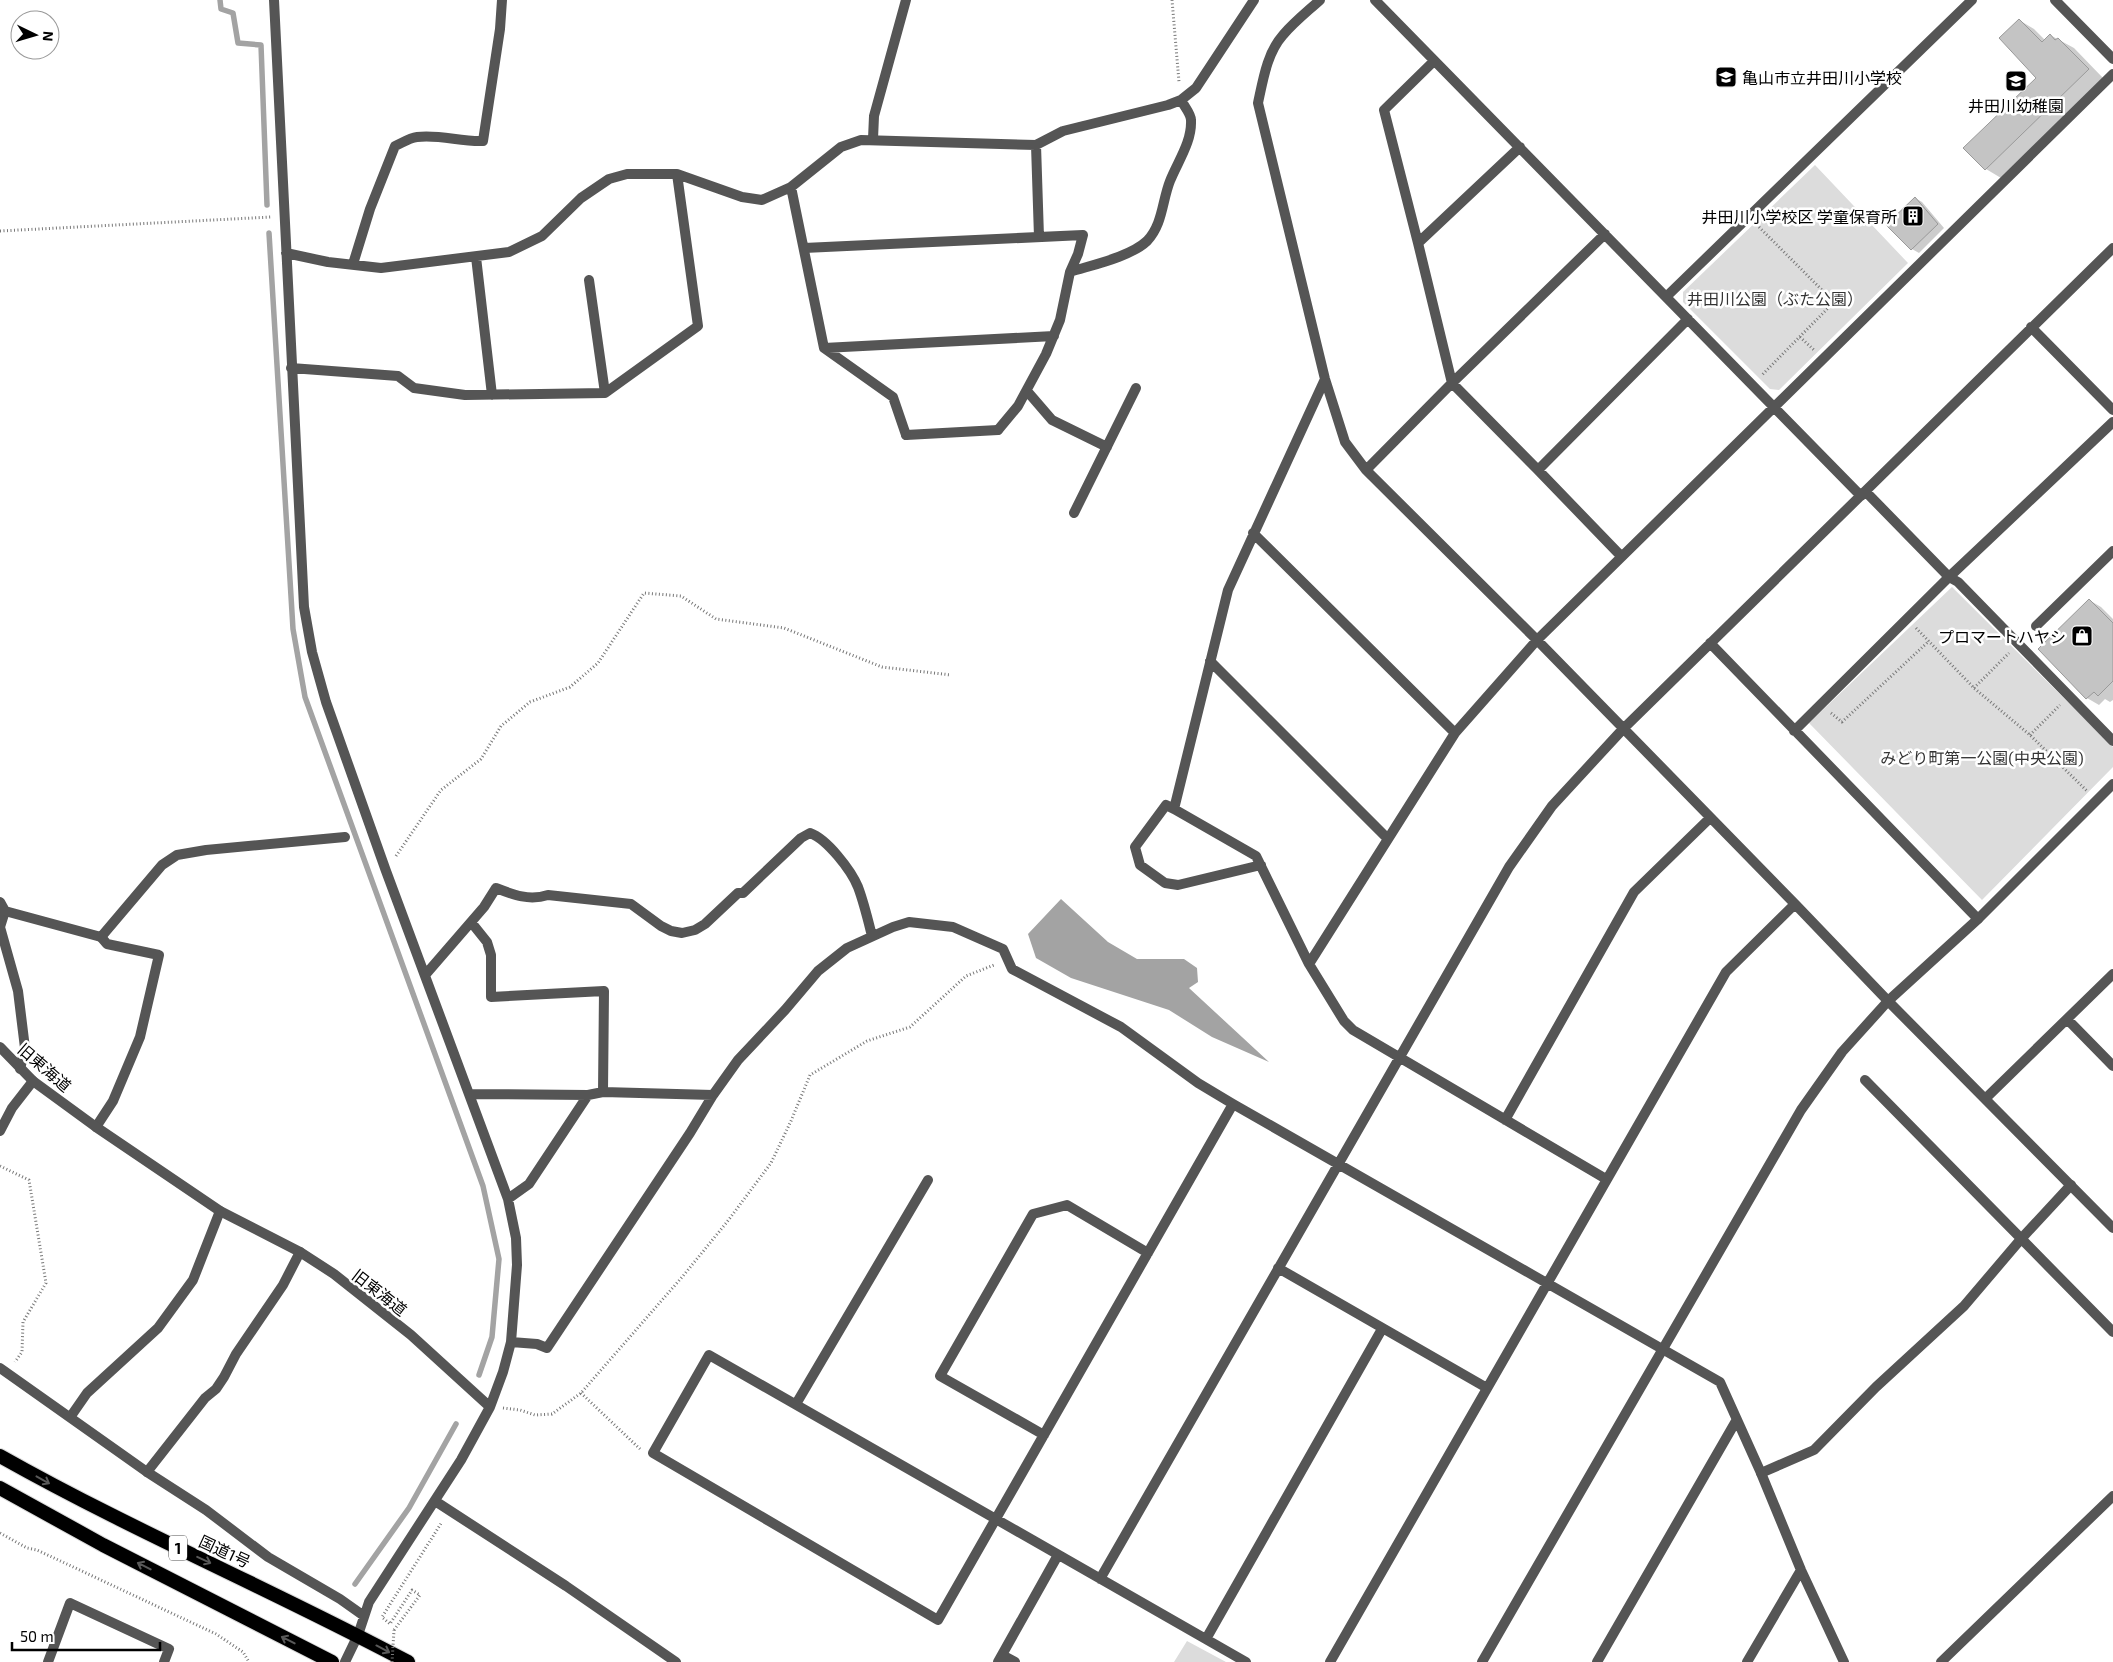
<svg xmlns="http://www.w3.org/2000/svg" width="2113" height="1662" viewBox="0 0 2113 1662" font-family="'Exo 2','Noto Sans JP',sans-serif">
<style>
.green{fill:#dcdcdc}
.water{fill:#a3a3a3}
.shadow{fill:#0003}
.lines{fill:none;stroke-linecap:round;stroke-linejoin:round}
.stream{stroke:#a3a3a3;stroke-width:5.5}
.building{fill:#c4c4c4;stroke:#999}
.trunk-casing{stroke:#dbdbdb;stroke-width:16}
.path{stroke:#777;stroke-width:3;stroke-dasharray:1 2.5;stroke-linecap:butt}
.service{stroke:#555;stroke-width:10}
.pedestrian{stroke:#555;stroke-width:10}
.minor{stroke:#555;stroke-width:10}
.tertiary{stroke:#555;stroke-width:10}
.trunk{stroke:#000;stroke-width:14}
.path-bridge{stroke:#777;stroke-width:3;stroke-dasharray:1 2.5;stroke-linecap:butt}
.oneway{stroke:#595959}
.labels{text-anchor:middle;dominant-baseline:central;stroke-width:5;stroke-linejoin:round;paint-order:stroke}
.shield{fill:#fff;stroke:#4c4c4c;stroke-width:1}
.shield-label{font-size:15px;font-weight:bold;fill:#000}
.poi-label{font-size:16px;fill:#000;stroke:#fff;text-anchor:end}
.park-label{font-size:16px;fill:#333;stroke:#fff}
.street-label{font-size:16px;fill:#000;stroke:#fff}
</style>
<rect width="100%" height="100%" fill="#fff"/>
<!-- green -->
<path class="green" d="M1815 165 1908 263 1779 390 1770 389 1683 302V292Z
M1952 587 2113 747V767L1982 900 1809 723Z
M1187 1641 1226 1662H1174Z"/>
<!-- water -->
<path class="water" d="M1061 899 1108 942 1137 959H1184L1197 968 1198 982 1189 988 1269 1062 1212 1037 1169 1010 1071 978 1036 958 1028 934Z"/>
<!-- shadow -->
<path class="shadow" d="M2019 20 2034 29 2045 40 2050 35 2074 48 2103 78 2001 178 1986 169 2038 78Z
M1915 198 1922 202 1944 228 1919 253 1912 249Z
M2089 600 2101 607 2113 619V700L2110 702 2105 699 2099 705 2087 698 2040 649Z"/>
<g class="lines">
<!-- stream -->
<path class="stream" d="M220 0 221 9 233 13 238 43 261 45 267 205
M269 233 293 629 305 697 483 1186 499 1259 492 1337 479 1375
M355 1584 409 1508 456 1424"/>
</g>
<!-- building -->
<path class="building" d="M2019 19 2042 42 2050 34 2055 40 2058 38 2089 69 1985 170 1963 148 2036 78 1999 38Z
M1915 197 1938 224 1911 250 1886 225Z
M2089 599 2113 623V681L2098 696 2094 692 2086 699 2038 649Z"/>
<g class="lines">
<!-- trunk casing -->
<g class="trunk-casing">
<path id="trunk" d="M0 1456C133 1531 273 1590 408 1662
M0 1488 103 1545 332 1662"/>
</g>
<!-- path -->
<path class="path" d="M1172 0 1179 82
M1759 227 1834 302 1762 375
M0 231 271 217
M1800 337 1814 350
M1916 628 1974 688 2030 735 2087 791
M1974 688 2009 653
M1831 713 1842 722 1929 641
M2030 735 2060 705
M396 856 441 790 481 759 501 726 530 702 570 687 598 663 644 593 681 596 716 619 784 628 882 667 951 675
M0 1166 29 1180 46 1283 23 1322 22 1352 15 1362
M581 1393 640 1449
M503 1408 520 1410 535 1415 552 1414 581 1393 683 1276 727 1222 771 1163 791 1121 810 1075 867 1041 910 1027 966 976 994 965
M0 1533 27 1548 37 1550 216 1634 243 1652 249 1662
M394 1630 420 1595 412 1590 390 1624 382 1617 442 1522"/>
<!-- service -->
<path class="service" d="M906 435 998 430
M5 911 0 927 18 991 25 1048 20 1069
M1865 1080 2113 1332
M96 1127 113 1101 140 1037 159 955 107 944 101 937
M0 1131 12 1108 33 1081
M71 1416 87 1393 158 1328 193 1280 220 1211
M147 1472 205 1398 216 1389 224 1377 236 1354 283 1285 300 1252
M1761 1473 1814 1450 1876 1387 1964 1306 2021 1239 2071 1185"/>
<!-- pedestrian -->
<path class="pedestrian" d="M1949 577 1958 582 2113 741
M2036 626 2113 551"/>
<!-- minor -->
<path class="minor" d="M274 0 304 607 312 652 326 702 386 871 508 1199 516 1238 517 1265 511 1342 503 1372 490 1407 461 1460 369 1602 358 1635 345 1662
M1320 0C1308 11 1294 22 1283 35 1267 53 1263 80 1258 103L1325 379 1345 442 1366 470 1537 640 1795 904 1888 1001 2113 1228
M1375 0 1861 496
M2055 0 2113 59
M1434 61 1384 110 1418 243 1452 383 1538 470
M873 139 874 116 906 0
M1036 145 1039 237
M791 187 824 348 893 397 906 435
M1418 243 1520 147
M804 248 1083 235 1078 254 1070 272 1060 320 1046 354 1018 406 998 430
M286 253 328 262 381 268 509 252 542 236 581 198 609 179 627 174H677L742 197 762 200 791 187 841 147 861 140 1036 145 1063 131 1168 105 1181 100 1196 88 1254 0
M476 257 492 395
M353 264 370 209 395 146C402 143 409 138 417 137 439 134 461 142 483 141L500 29 502 0
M1070 272C1092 265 1130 257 1147 241 1163 224 1162 201 1170 181 1178 161 1192 142 1191 120 1191 114 1184 106 1181 100
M589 280 605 393
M1667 296 1972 0
M2031 327 2113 410
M824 348 1054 336
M291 368 398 376 414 388 465 395 605 393 698 326 677 174
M1325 379 1228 590 1174 809 1256 856 1309 964 1344 1021 1353 1030 1606 1179
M1027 391 1052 420 1107 447
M1366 470 1452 383 1605 234
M1866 492 1949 577
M1074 513 1136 388
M1253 533 1455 733
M1621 556 1538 470 1688 319
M1710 643 1978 919
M1210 661 1388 839
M1794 731 1949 577 2113 422
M1174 809 1166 805 1135 847 1140 865 1165 883 1178 885 1261 865
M0 902 5 911 101 937 162 865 177 855 206 850 345 837
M471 922 487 942 491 955V997L604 991 603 1092
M1309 964 1455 733 1537 640 2113 74
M426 974 484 907 496 888C514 895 529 901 548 895L631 904 661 926 671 931 682 933 695 930 705 924 738 893H743L801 838 810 833C827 839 851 870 858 887 864 903 868 920 872 936
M2067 1019 2113 1066
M0 1047 33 1081 96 1127 220 1211 300 1252 334 1274 411 1335 490 1407
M469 1094 588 1095 603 1092 713 1095 738 1060 785 1010 818 971 847 948 893 927 909 922 953 927 1003 949 1012 969 1121 1027 1198 1083 1233 1104 1720 1382 1761 1473 1801 1570 1844 1662
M1986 1098 2113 974
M1233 1104 938 1620 653 1453 709 1355 1246 1662
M1505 1120 1634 892 1710 818
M508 1199 529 1184 588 1095
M1278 1268 1487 1388
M511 1342 537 1344 547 1348 690 1133 713 1095
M0 1368 147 1472 206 1510 268 1557 340 1599 364 1616
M796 1404 928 1180
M1044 1435 940 1376 1033 1214 1067 1205 1148 1253
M435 1501 566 1586 676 1662
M1100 1579 1509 867 1552 806 1623 729 2113 248
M1206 1639 1382 1329
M1002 1655 1015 1662
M48 1662 70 1603 169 1649 164 1662
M998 1662 1058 1555
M1330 1662 1726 972 1795 904
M1597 1662 1736 1421
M1747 1662 1801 1570
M1941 1662 2113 1496"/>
<!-- tertiary -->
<path class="tertiary" d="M1482 1662 1801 1110 1842 1052 1888 1001 1978 919 2113 784"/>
<!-- trunk -->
<use href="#trunk" class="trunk"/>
<!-- path-bridge -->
<path class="path-bridge" d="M392 1662 394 1630"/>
</g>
<!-- one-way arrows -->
<defs><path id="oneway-shaft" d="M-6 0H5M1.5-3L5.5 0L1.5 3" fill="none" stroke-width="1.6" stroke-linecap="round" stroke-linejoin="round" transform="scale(1.25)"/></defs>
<g class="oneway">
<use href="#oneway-shaft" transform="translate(43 1480) rotate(29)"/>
<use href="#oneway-shaft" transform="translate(204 1560) rotate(25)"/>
<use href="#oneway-shaft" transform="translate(144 1566) rotate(-153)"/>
<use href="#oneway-shaft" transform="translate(288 1640) rotate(-153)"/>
<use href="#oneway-shaft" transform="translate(383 1649) rotate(28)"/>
</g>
<!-- icons -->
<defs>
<g id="school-square" transform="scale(1.125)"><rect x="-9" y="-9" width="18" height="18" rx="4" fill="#000" stroke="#fff"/><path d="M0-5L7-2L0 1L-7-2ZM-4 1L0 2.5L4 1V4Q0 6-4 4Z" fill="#fff"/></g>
<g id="building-square" transform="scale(1.125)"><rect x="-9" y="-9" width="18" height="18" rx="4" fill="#000" stroke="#fff"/><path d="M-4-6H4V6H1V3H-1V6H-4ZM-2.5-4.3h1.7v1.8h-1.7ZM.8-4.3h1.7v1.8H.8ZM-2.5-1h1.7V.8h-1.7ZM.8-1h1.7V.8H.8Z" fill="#fff"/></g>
<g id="shop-square" transform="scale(1.125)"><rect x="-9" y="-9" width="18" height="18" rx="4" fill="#000" stroke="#fff"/><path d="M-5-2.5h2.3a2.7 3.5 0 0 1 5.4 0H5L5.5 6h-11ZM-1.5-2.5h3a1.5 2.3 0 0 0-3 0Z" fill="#fff"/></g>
</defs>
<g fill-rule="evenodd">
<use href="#school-square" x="1726" y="77"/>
<use href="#school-square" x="2016" y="81"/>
<use href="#building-square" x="1913" y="216"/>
<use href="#shop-square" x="2082" y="636"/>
</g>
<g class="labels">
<!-- shield labels -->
<rect class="shield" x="169" y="1535.5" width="18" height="25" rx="4"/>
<g class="shield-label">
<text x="178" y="1548">1</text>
</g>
<!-- poi labels -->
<g class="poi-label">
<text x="1742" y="77" text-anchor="start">亀山市立井田川小学校</text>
<text x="2016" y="105" text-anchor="middle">井田川幼稚園</text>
<text x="1897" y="216">井田川小学校区 学童保育所</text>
<text x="2066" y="636">プロマートハヤシ</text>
</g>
<!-- park labels -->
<g class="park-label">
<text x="1775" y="298">井田川公園（ぶた公園）</text>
<text x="1982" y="757">みどり町第一公園(中央公園)</text>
</g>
<!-- street labels -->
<g class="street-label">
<text transform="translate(45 1067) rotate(41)">旧東海道</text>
<text transform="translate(380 1292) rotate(38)">旧東海道</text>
<text transform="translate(225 1551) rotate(25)">国道1号</text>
</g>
</g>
<!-- north arrow -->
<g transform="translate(35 35) rotate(95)"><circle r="24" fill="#ffffff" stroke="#999999"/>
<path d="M0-4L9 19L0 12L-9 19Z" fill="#000000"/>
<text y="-8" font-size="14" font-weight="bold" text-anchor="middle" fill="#000000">N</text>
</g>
<!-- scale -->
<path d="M12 1642v8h148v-8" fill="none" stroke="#000000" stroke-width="2.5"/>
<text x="20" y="1642" font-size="15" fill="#000000" stroke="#ffffff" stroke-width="4" paint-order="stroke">50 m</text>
</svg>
